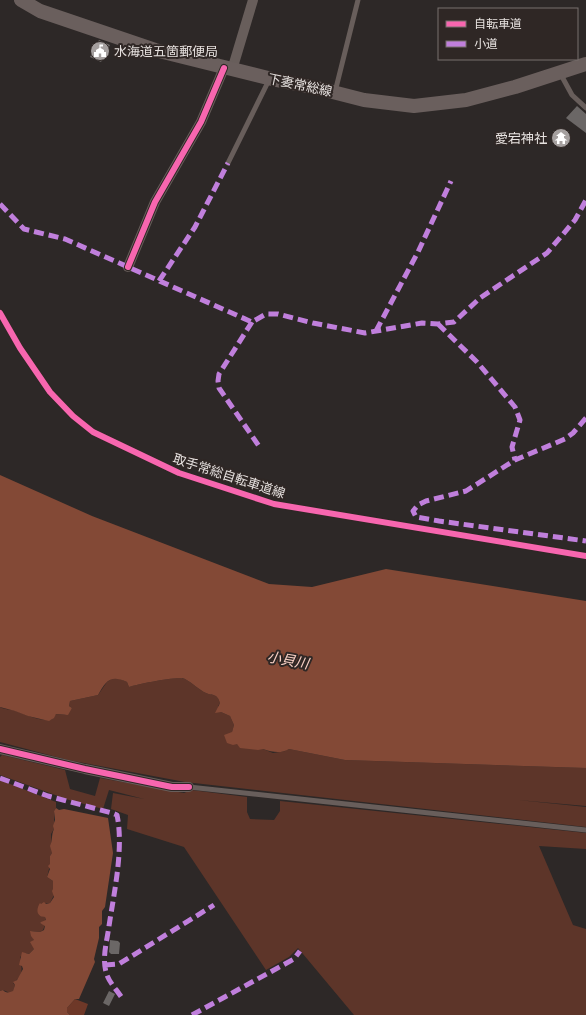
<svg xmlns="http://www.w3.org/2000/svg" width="586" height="1015" viewBox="0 0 586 1015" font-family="Arial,'Noto Sans JP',sans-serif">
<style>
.green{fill:#5d3529}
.forest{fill:#6e3828}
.water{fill:#834936}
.building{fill:#6b6766}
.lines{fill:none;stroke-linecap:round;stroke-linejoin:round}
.service{stroke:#685e5b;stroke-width:5}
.minor{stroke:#685e5b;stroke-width:10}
.secondary{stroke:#6a5f5d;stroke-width:14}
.quiet{stroke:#c07fdc;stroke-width:5;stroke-dasharray:10 5;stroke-linecap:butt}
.cycleway-casing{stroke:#2f2725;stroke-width:8}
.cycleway{stroke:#f766af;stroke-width:6}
.labels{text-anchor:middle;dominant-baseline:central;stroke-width:4;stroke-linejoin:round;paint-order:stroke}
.poi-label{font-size:13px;fill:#e6e1df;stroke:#2f2725;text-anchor:start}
.street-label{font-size:13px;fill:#e6e1df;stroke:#2f2725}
.water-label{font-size:14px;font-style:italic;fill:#fad2c6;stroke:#2f2725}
</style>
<rect width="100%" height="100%" fill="#2d2827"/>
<!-- green -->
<path class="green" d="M113 678 120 679 127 682 129 687C139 684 177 676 185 679 193 683 199 690 206 693 213 696 217 693 220 703L218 706 221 712 230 716 234 725 232 732 237 744 263 749 273 753 285 751 289 749 345 760 586 768V806L518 800 586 807V827L185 782 68 760 0 742V707C5 710 11 709 16 711 27 715 39 721 51 720L56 714 65 715 72 708 69 706 70 701 98 695 107 682Z
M2 755 65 770 70 789 95 796 100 778 184 793 191 790 247 797V812L250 819 274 820 280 811V801L586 833V849L539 846 573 925 586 929V1015H354L298 948 289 957 266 970 184 847 127 829 128 815 111 809 113 793 144 799 109 790 103 809 69 800 0 775V757Z
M0 780 56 802V808L54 811V829L51 834 52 853 50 856 51 861 47 877 53 881V892L54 895 50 903 41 904 38 913 39 915 45 917 46 921 40 923 45 925 43 930 40 932 31 931 34 940V949L29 954 26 953 20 957C22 969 24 975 13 983L15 985 13 992 10 993 3 990 0 991Z"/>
<!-- forest -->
<path class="forest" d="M75 999 88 1004 84 1015H70L67 1012V1008Z"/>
<!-- water -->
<path class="water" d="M0 475 92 516 269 584 312 587 386 569 586 601V768L345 760 289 749C281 754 272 752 263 749L258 750 240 748 237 744 233 745 227 743 224 735 232 732 234 725 230 716 221 712 215 713 220 703C217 693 213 696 206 693 199 690 193 683 185 679 177 676 139 684 129 687L127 682C110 674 106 681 98 695L70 701 69 706 72 708 68 715 56 714 54 718 49 721 28 716 15 711 0 707Z
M56 808 59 810 64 809 108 818 113 853 105 907 102 911V924L99 927V938L94 959 95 962 79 999H75L67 1008V1012L70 1015H0V991L3 990C5 993 9 993 13 991L15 985 13 982 17 980 23 969 22 966 19 965 22 952 29 954 34 949 30 942 34 940 31 936 30 931 40 932 44 930 45 926 40 923 41 922 46 920 45 917C36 917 36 909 40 903L41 904 44 902 46 904 50 903 54 897 52 891 53 889V881L47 877 50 869 48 866 50 864V856L52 853 50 846C53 840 51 835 54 829L53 826 55 820 54 811Z"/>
<!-- building -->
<path class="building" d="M99 40 110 45 101 62 90 57Z
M577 106 586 114V133L566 118Z
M110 940 118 941 120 943 119 954H111L109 952Z
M109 991 115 994 109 1006 103 1003Z"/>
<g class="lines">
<!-- service -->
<path class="service" d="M560 73 572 95 586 108
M335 92 358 0
M228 163 269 80
M0 313 20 348 50 392 73 416 93 432 179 473 274 504 586 556
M189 787 586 830"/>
<!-- minor -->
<path class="minor" d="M232 70 253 0
M128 267 155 202 201 122 224 68
M0 749 85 769 172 787H189"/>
<!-- secondary -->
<path class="secondary" d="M21 0 40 11 155 50 276 80 317 88 364 100 414 106 466 100 515 87 586 64"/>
<!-- quiet -->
<path class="quiet" d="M0 204 24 229 65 239 252 322 266 314H278L313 323 365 333 422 323 438 324 454 322 480 298 547 253 575 220 586 200
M159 281 195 227 228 163
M252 322 219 374 218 381 219 388 261 449
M438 324 477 362 515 407 520 420 512 447 515 460
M376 331 418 252 451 181
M586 418 573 433 565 439 515 460 466 491 426 501 418 505 413 511 416 517 439 521 586 541
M0 778 48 796 112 813 117 815C124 848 114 893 109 926 107 941 102 957 106 972 108 981 117 990 122 998
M105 965 119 964 214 905
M192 1015 294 959 300 951"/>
<!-- cycleway casing -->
<g class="cycleway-casing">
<path id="cycleway" d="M128 267 155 202 201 122 224 68
M0 313 20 348 50 392 73 416 93 432 179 473 274 504 586 556
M0 749 85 769 172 787H189"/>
</g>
<!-- cycleway -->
<use href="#cycleway" class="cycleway"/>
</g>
<!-- icons -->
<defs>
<g id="civic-disc" transform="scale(1)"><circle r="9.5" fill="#a5a09f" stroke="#2f2725"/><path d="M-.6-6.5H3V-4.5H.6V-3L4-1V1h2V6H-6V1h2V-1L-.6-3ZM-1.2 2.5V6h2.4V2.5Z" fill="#fff"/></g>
<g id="temple-disc" transform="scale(1)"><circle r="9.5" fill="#a5a09f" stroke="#2f2725"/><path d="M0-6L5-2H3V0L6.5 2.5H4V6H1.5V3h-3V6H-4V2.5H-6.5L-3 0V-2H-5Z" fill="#fff"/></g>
</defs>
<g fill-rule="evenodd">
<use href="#civic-disc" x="100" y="51"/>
<use href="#temple-disc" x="561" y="138"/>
</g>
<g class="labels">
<!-- poi labels -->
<g class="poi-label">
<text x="114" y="51">水海道五箇郵便局</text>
<text x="547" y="138" text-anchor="end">愛宕神社</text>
</g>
<!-- street labels -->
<g class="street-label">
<text transform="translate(300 85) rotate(12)">下妻常総線</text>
<text transform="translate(229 476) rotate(18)">取手常総自転車道線</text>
</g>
<!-- water labels -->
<g class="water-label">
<text transform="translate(288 660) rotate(10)">小貝川</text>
</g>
</g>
<!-- legend -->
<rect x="438" y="8" width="140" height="52" fill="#2f2725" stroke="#78716f"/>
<rect x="446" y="21" width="20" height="6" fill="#f766af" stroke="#78716f"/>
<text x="474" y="28" font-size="12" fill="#e6e1df">自転車道</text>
<rect x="446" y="41" width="20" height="6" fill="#c07fdc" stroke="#78716f"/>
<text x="474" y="48" font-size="12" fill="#e6e1df">小道</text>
</svg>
